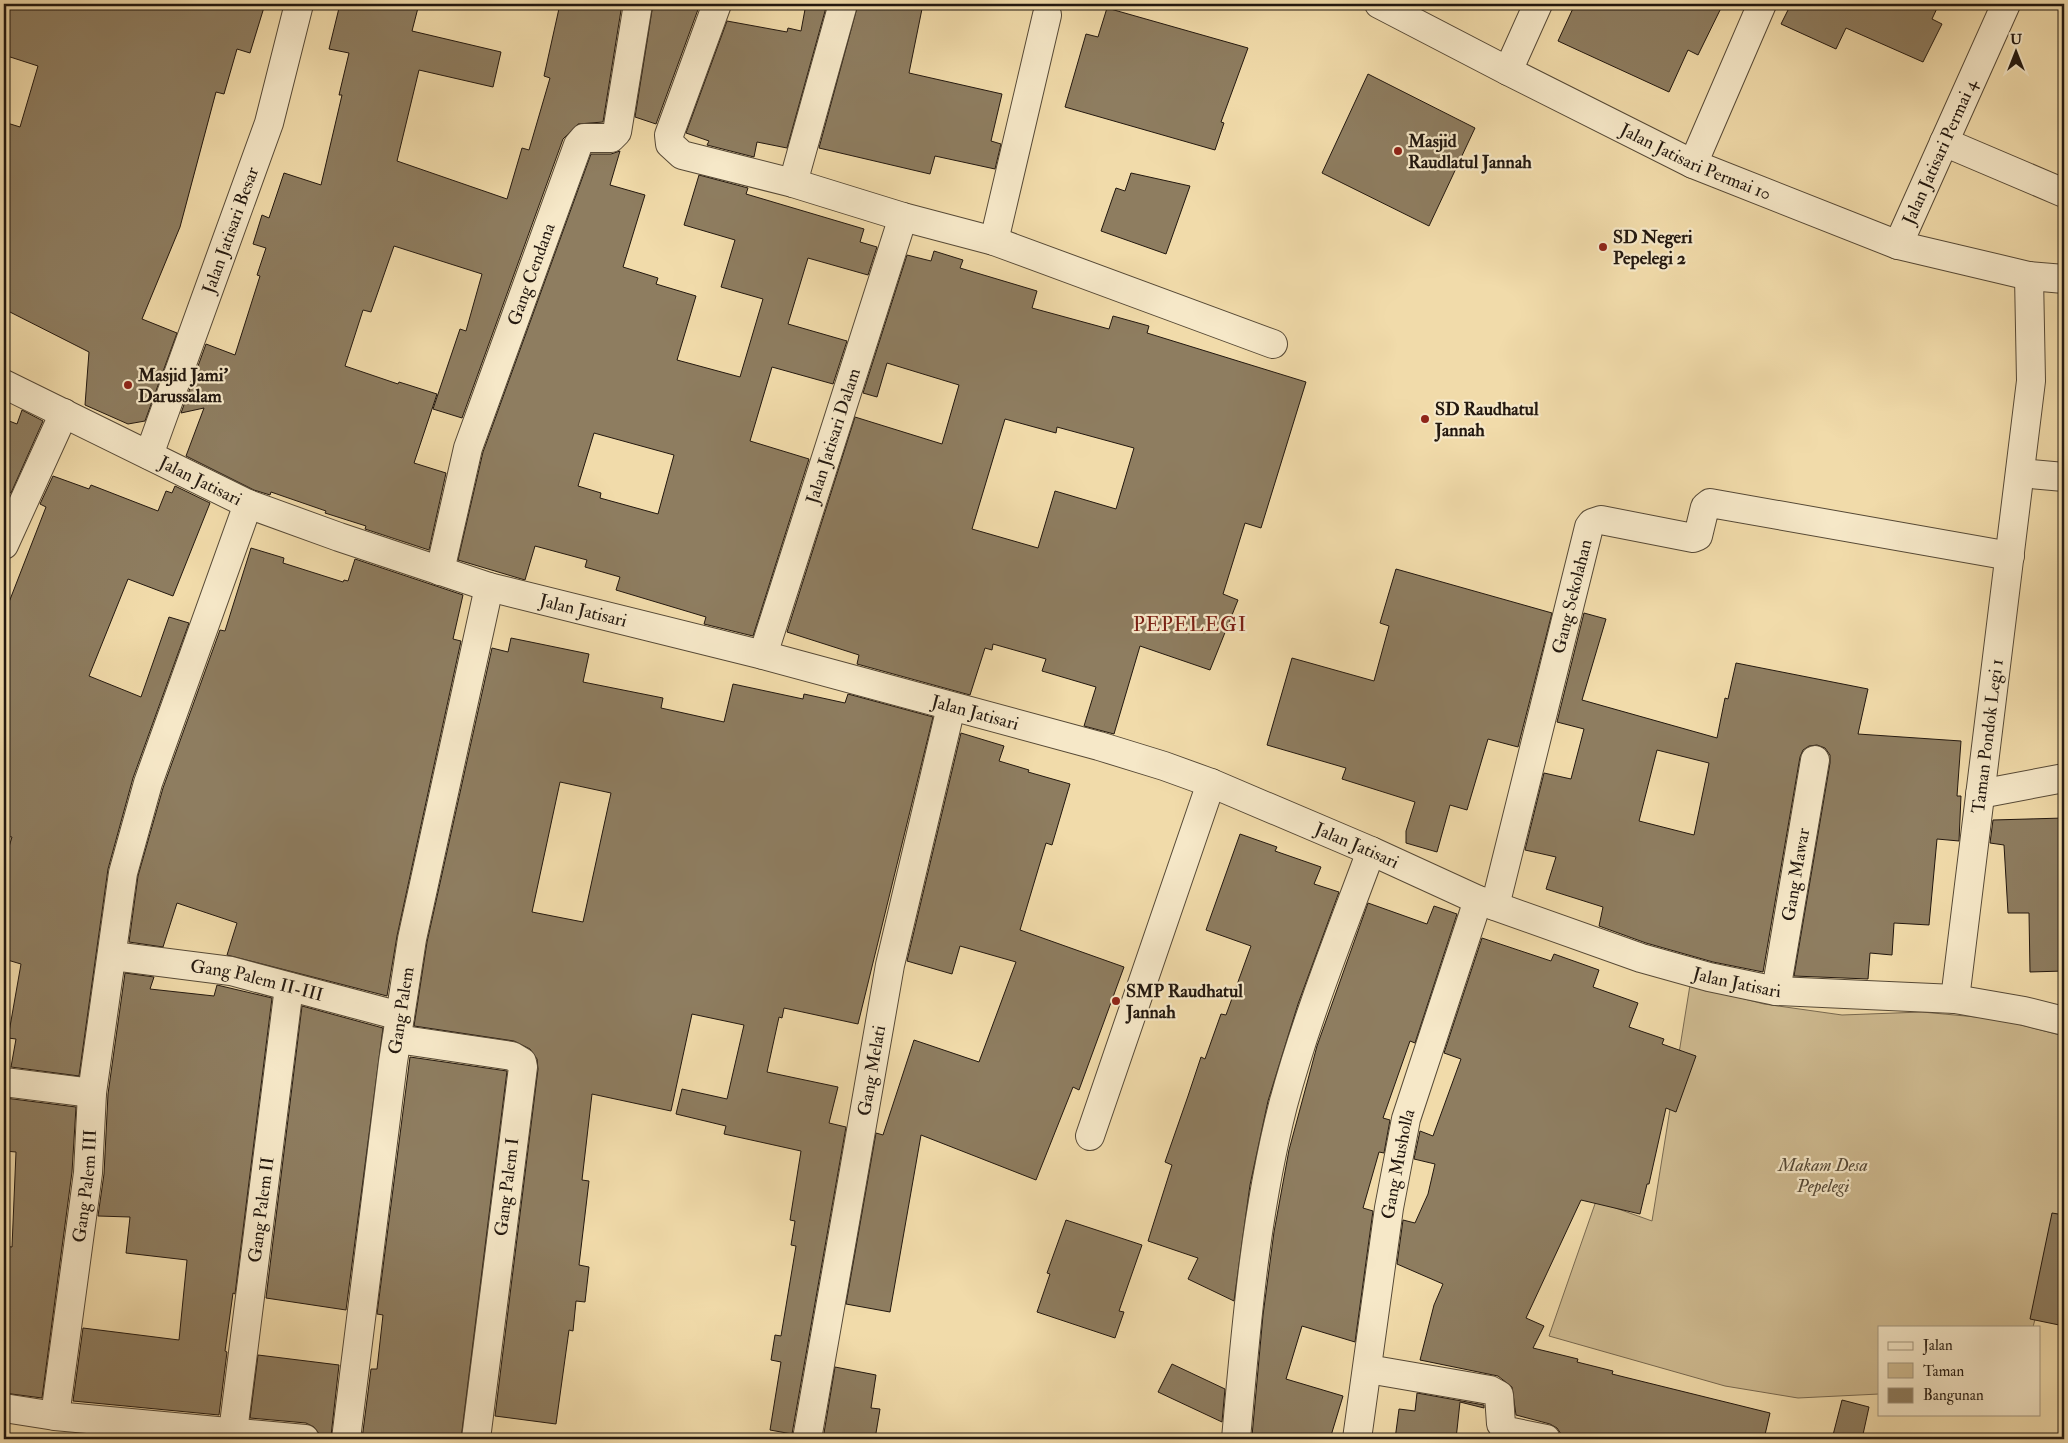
<svg xmlns="http://www.w3.org/2000/svg" width="2068" height="1443" viewBox="0 0 2068 1443" font-family="'IM FELL Double Pica',serif">
<style>
.green{fill:#ceba90;stroke:#786950}
.building{fill:#8e7d60;stroke:#23180f;fill-rule:evenodd}
.lines{fill:none;stroke-linecap:round;stroke-linejoin:round}
.minor-casing{stroke:#564936;stroke-width:30}
.tertiary-casing{stroke:#564936;stroke-width:30}
.minor{stroke:#f6e8c8;stroke-width:28}
.tertiary{stroke:#f6e8c8;stroke-width:28}
.poi-dot{fill:#8f2418;stroke:#f6e8c8;stroke-width:2}
.labels{text-anchor:middle;dominant-baseline:central;stroke-width:4.5;stroke-linejoin:round;paint-order:stroke}
.poi-label{font-size:18px;font-weight:bold;fill:#23180f;stroke:#f6e8c8;text-anchor:start}
.street-label{font-size:18px;fill:#23180f;stroke:#f6e8c8}
.park-label{font-size:18px;font-style:italic;fill:#564936;stroke:#f6e8c8}
.quarter-label{font-size:20px;letter-spacing:1px;fill:#7a1f14;stroke:#f6e8c8}
</style>
<rect width="100%" height="100%" fill="#f1dbaa"/>
<filter id="stains"><feTurbulence type="fractalNoise" baseFrequency=".004" numOctaves="4"/><feColorMatrix values="0 0 0 0 .2 0 0 0 0 .09 0 0 0 0 .02 0 0 0 .5 -.17"/></filter>
<radialGradient id="worn" r=".72"><stop offset=".6" stop-color="#630" stop-opacity="0"/><stop offset="1" stop-color="#630" stop-opacity=".3"/></radialGradient>
<!-- green -->
<path class="green" d="M1690 985 1764 1004 1842 1015 1922 1012 1998 1019 2064 1036V1178L2053 1250 2033 1327H1879V1394L1798 1398 1725 1386 1549 1336 1596 1201 1652 1221Z"/>
<!-- building -->
<path class="building" d="M4 4H265L250 53 237 49 224 94 216 92 180 227 142 319 177 333 145 421 128 424 85 405 89 352 4 309V122L20 127 38 66 4 55Z
M340 4H419L412 31 501 52 493 87 419 70 397 161 507 199 522 148 529 150 550 78 544 76 560 4H622L603 122 578 124 563 139 462 418 433 409 460 329 466 331 482 274 394 246 371 312 363 310 345 366 398 384 399 382 437 394 414 463 446 473 429 550 365 529 366 526 325 513 326 511 271 492 270 495 254 490 186 456 204 408 181 413 206 344 235 355 260 276 257 275 266 248 253 244 262 215 269 218 284 173 321 185 342 95H339L349 53 329 49Z
M653 4H700L656 124 635 117Z
M806 4H827L787 148 757 142 754 157 707 145 709 141 686 133 727 21 787 32 788 28 801 31Z
M858 4H923L909 73 1002 94 991 141 1001 144 995 169 935 156 930 174 819 148Z
M1575 4H1723L1698 55 1688 50 1669 92 1558 41Z
M1791 4H1939L1932 19 1942 24 1923 62 1846 28 1836 49 1781 24Z
M1107 8 1248 48 1221 122 1224 123 1215 150 1065 107 1086 34 1098 37Z
M1368 74 1475 128 1429 226 1322 173Z
M620 151 610 185 645 195 623 267 658 278 656 284 696 296 677 360 740 377 763 299 721 287 735 240 684 225 699 175 748 188 746 194 864 229 860 242 877 247 868 275 808 258 788 324 847 341 833 384 772 367 750 441 809 459 753 636 704 624 706 617 616 590 620 577 585 567 587 560 535 546 525 580 458 560 483 452 591 154H611ZM594 433 674 455 658 514 600 498 601 493 578 486Z
M1131 173 1190 186 1166 254 1101 231 1116 188 1125 191Z
M934 251 963 260 960 268 1037 291 1032 308 1109 329 1113 316 1149 326 1147 333 1306 382 1261 528 1245 523 1223 594 1238 600 1210 670 1140 646 1114 734 1084 726 1096 687 1042 671 1046 659 993 644 992 650 985 648 970 695 857 664 859 655 787 632 855 417 942 444 959 385 887 363 877 397 863 393 907 255 931 261ZM1005 419 1056 433 1057 427 1134 448 1116 509 1055 491 1038 548 972 529Z
M22 410 43 421 11 493 4 490V419L17 424Z
M53 476 89 489 91 485 158 511 166 491 172 493 175 486 210 503 173 596 128 579 89 676 141 697 169 617 189 623 133 778 108 869 79 1076 11 1067 16 1039 8 1038 21 964 4 959V863L12 837 4 836V615L46 507 40 504Z
M251 548 284 558 283 563 343 582 344 580 348 581 355 559 463 595 453 639 461 641 397 936 387 996 227 955 237 923 177 903 163 947 129 942 138 876 163 788 220 630 225 631Z
M1396 569 1552 613 1518 747 1488 739 1467 810 1450 805 1437 852 1406 843V831L1415 802 1342 779 1346 768 1267 745 1292 658 1374 681 1389 626 1380 623Z
M1584 613 1606 619 1582 700 1717 738 1725 698 1728 699 1736 663 1868 689 1858 734 1961 741 1957 796H1961L1959 841 1937 839 1929 925 1894 923 1892 955 1870 953 1868 979 1794 976 1830 763V755L1825 748 1817 745 1809 746 1803 750 1800 757 1763 972 1713 962 1646 943 1599 926 1603 907 1546 889 1556 857 1525 850 1544 773 1571 779 1584 729 1557 722ZM1657 750 1709 763 1694 835 1639 821Z
M511 638 589 654 583 682 663 698 661 708 724 722 733 684 803 699 804 694 845 703 848 694 933 717 858 1024 784 1008 782 1018 779 1017 767 1072 838 1087 829 1123 846 1127 792 1434 770 1430 781 1362 771 1360 775 1335 781 1336 796 1246 791 1245 795 1221 790 1220 801 1151 724 1134 726 1126 676 1114 682 1089 727 1099 744 1025 692 1014 671 1111 592 1094 582 1180 589 1181 579 1265 589 1267 585 1302 576 1301 573 1331 569 1330 556 1424 495 1416 538 1069 537 1059 530 1049 514 1041 414 1026 427 942 492 648 508 652ZM560 782 611 793 583 922 532 912Z
M961 733 1004 746 999 761 1029 770 1028 772 1070 784 1052 845 1046 843 1020 930 1124 967 1079 1090 1073 1087 1036 1180 921 1135 890 1312 846 1304 876 1133 883 1135 914 1040 979 1062 1016 962 960 946 952 974 907 961Z
M2064 818V971L2030 972 2029 913H2008L2004 845 1990 843 1993 820Z
M1240 834 1277 847 1275 851 1321 867 1314 884 1339 892 1298 1004 1268 1101 1250 1185 1234 1301 1188 1279 1198 1258 1148 1241 1172 1165 1165 1162 1188 1096 1201 1057 1205 1059 1221 1014 1226 1015 1251 946 1206 930Z
M1368 903 1427 924 1434 906 1457 914 1415 1043 1410 1041 1383 1118 1390 1120 1384 1153 1379 1152 1363 1208 1373 1211 1355 1342 1302 1326 1286 1379 1343 1396 1330 1439H1259L1252 1436 1263 1315 1274 1232 1289 1150 1317 1046Z
M1482 938 1551 961 1554 954 1599 970 1593 987 1638 1003 1629 1027 1664 1039 1662 1044 1696 1056 1676 1112 1666 1108 1649 1184H1647L1640 1214 1581 1200 1526 1318 1544 1326 1533 1348 1578 1359 1577 1362 1613 1371 1612 1374 1770 1413 1764 1439H1582L1561 1434 1557 1428 1550 1424 1516 1415 1512 1387 1498 1376 1420 1360 1434 1305 1443 1284 1397 1264 1403 1220 1415 1223 1428 1194 1435 1164 1414 1159 1420 1131 1433 1136 1461 1059 1444 1053Z
M125 973 154 977 150 989 214 996 217 985 272 998 235 1294 233 1293 225 1351 227 1352 219 1415 73 1401 83 1328 179 1340 187 1260 126 1253 130 1217 98 1216 104 1174 108 1094Z
M302 1006 383 1028 346 1310 266 1298Z
M410 1057 507 1071 461 1439H362L371 1369H377L383 1315 377 1314Z
M5 1098 76 1107 72 1172 42 1398 4 1393V1246L12 1247 16 1152 4 1151Z
M2052 1213 2064 1215V1326L2030 1319Z
M1066 1220 1142 1245 1119 1311 1124 1312 1115 1338 1037 1312 1050 1274 1047 1273Z
M258 1355 339 1365 331 1436 320 1435 314 1427 306 1423 250 1418Z
M1172 1364 1225 1389 1222 1422 1158 1392Z
M835 1367 876 1375 871 1408 880 1409 875 1439H823Z
M1417 1393 1484 1405V1408L1460 1402 1456 1439H1395L1399 1409 1415 1411Z
M1842 1400 1869 1407 1862 1439H1832Z"/>
<g class="lines">
<!-- minor casing -->
<g class="minor-casing">
<g id="minor">
<path d="M717 4 669 135 670 144 682 155 793 183 903 217 994 241 1273 344"/>
<path id="s1" d="M1379 4 1508 71 1693 164 1898 245 2029 276 2064 279"/>
<path d="M1508 71 1538 4"/>
<path d="M1944 142 2064 193"/>
<path d="M1693 164 1762 4"/>
<path d="M793 183 843 4"/>
<path d="M994 241 1047 15"/>
<path id="s2" d="M1898 245 2006 4"/>
<path d="M2020 473 2064 477"/>
<path d="M4 545 64 413"/>
<path id="s3" d="M440 571 468 448 578 145 584 138H611L617 132 638 4"/>
<path id="s4" d="M763 655 903 217"/>
<path d="M1980 794 2064 778"/>
<path id="s5" d="M1495 906 1589 527 1592 523 1601 520 1693 538 1698 536 1705 507 1710 503 2010 556"/>
<path id="s6" d="M113 956 231 971 400 1016"/>
<path id="s7" d="M1776 991 1815 760"/>
<path id="s8" d="M1955 999 2031 381 2029 276"/>
<path d="M397 1039 512 1056 522 1062 523 1067 476 1439"/>
<path d="M4 1082 92 1093"/>
<path d="M1090 1136 1211 783"/>
<path d="M1368 1369 1490 1390 1499 1395 1501 1424 1507 1431 1546 1439"/>
<path d="M4 1408 55 1416 305 1439"/>
<path id="s9" d="M55 1416 88 1173 92 1093 123 873 148 783 248 504"/>
<path id="s10" d="M233 1432 289 987"/>
<path id="s11" d="M346 1439 393 1062 412 939 489 587"/>
<path id="s12" d="M807 1439 890 965 951 707"/>
<path d="M1236 1439C1246 1327 1255 1215 1283 1105 1306 1019 1340 935 1371 851"/>
<path id="s13" d="M1357 1439 1389 1208 1406 1119 1478 900"/>
</g>
</g>
<!-- tertiary casing -->
<g class="tertiary-casing">
<g id="tertiary">
<path id="s14" d="M4 384 248 504 339 537 489 587 763 655 1099 746 1164 766 1211 783 1371 851 1478 900 1641 958 1709 977 1776 991 1955 999 2024 1011 2064 1021"/>
<path id="s15" d="M149 455 269 123 299 4"/>
</g>
</g>
<!-- minor -->
<use href="#minor" class="minor"/>
<!-- tertiary -->
<use href="#tertiary" class="tertiary"/>
</g>
<!-- markers -->
<g class="poi-dot">
<circle cx="1398" cy="151" r="5"/>
<circle cx="1603" cy="247" r="5"/>
<circle cx="128" cy="385" r="5"/>
<circle cx="1425" cy="419" r="5"/>
<circle cx="1116" cy="1001" r="5"/>
</g>
<g class="labels">
<!-- poi labels -->
<g class="poi-label">
<text x="1408" y="141">Masjid<tspan x="1408" dy="21">Raudlatul Jannah</tspan></text>
<text x="1613" y="237">SD Negeri<tspan x="1613" dy="21">Pepelegi 2</tspan></text>
<text x="138" y="375">Masjid Jami'<tspan x="138" dy="21">Darussalam</tspan></text>
<text x="1435" y="409">SD Raudhatul<tspan x="1435" dy="21">Jannah</tspan></text>
<text x="1126" y="991">SMP Raudhatul<tspan x="1126" dy="21">Jannah</tspan></text>
</g>
<!-- street labels -->
<g class="street-label">
<text stroke="none"><textPath href="#s2" startOffset="102">Jalan Jatisari Permai 4</textPath></text>
<text stroke="none"><textPath href="#s1" startOffset="354">Jalan Jatisari Permai 10</textPath></text>
<text stroke="none"><textPath href="#s15" startOffset="239">Jalan Jatisari Besar</textPath></text>
<text stroke="none"><textPath href="#s3" startOffset="311">Gang Cendana</textPath></text>
<text stroke="none"><textPath href="#s4" startOffset="230">Jalan Jatisari Dalam</textPath></text>
<text stroke="none"><textPath href="#s14" startOffset="219">Jalan Jatisari</textPath></text>
<text stroke="none"><textPath href="#s5" startOffset="319">Gang Sekolahan</textPath></text>
<text stroke="none"><textPath href="#s14" startOffset="624">Jalan Jatisari</textPath></text>
<text stroke="none"><textPath href="#s14" startOffset="1029">Jalan Jatisari</textPath></text>
<text stroke="none"><textPath href="#s8" startOffset="265">Taman Pondok Legi 1</textPath></text>
<text stroke="none"><textPath href="#s14" startOffset="1434">Jalan Jatisari</textPath></text>
<text stroke="none"><textPath href="#s7" startOffset="118">Gang Mawar</textPath></text>
<text stroke="none"><textPath href="#s14" startOffset="1839">Jalan Jatisari</textPath></text>
<text stroke="none"><textPath href="#s6" startOffset="146">Gang Palem II-III</textPath></text>
<text stroke="none"><textPath href="#s11" startOffset="432">Gang Palem</textPath></text>
<text stroke="none"><textPath href="#s12" startOffset="374">Gang Melati</textPath></text>
<text stroke="none"><textPath href="#s13" startOffset="278">Gang Musholla</textPath></text>
<text stroke="none"><textPath href="#s9" startOffset="232">Gang Palem III</textPath></text>
<text transform="translate(507 1187) rotate(-83)">Gang Palem I</text>
<text stroke="none"><textPath href="#s10" startOffset="224">Gang Palem II</textPath></text>
</g>
<!-- park labels -->
<g class="park-label">
<text x="1823" y="1165">Makam Desa<tspan x="1823" dy="21">Pepelegi</tspan></text>
</g>
<!-- quarter labels -->
<g class="quarter-label">
<text x="1190" y="624">PEPELEGI</text>
</g>
</g>
<!-- margin -->
<rect width="2068" height="1443" fill="none" stroke="#f1dbaa" stroke-width="20"/>
<rect x="5" y="5" width="2058" height="1433" fill="none" stroke="#23180f" stroke-width="2.5"/>
<rect x="10" y="10" width="2048" height="1423" fill="none" stroke="#23180f"/>
<!-- legend -->
<rect x="1878" y="1326" width="162" height="90" fill="#f6e8c8" stroke="#a2957e"/>
<rect x="1888" y="1342" width="25" height="8" fill="#f6e8c8" stroke="#a2957e"/>
<text x="1923" y="1350" font-size="15" fill="#23180f">Jalan</text>
<rect x="1888" y="1363" width="25" height="15" fill="#ceba90" stroke="#a2957e"/>
<text x="1923" y="1376" font-size="15" fill="#23180f">Taman</text>
<rect x="1888" y="1388" width="25" height="15" fill="#8e7d60" stroke="#a2957e"/>
<text x="1923" y="1400" font-size="15" fill="#23180f">Bangunan</text>
<!-- north arrow -->
<g transform="translate(2016 52)" stroke="#f6e8c8" stroke-width="4" paint-order="stroke">
<path d="M0-4L9 19L0 12L-9 19Z" fill="#23180f"/>
<text y="-8" font-size="14" font-weight="bold" text-anchor="middle" fill="#23180f">U</text>
</g>
<rect width="100%" height="100%" filter="url(#stains)"/>
<rect width="100%" height="100%" fill="url(#worn)"/>
</svg>
